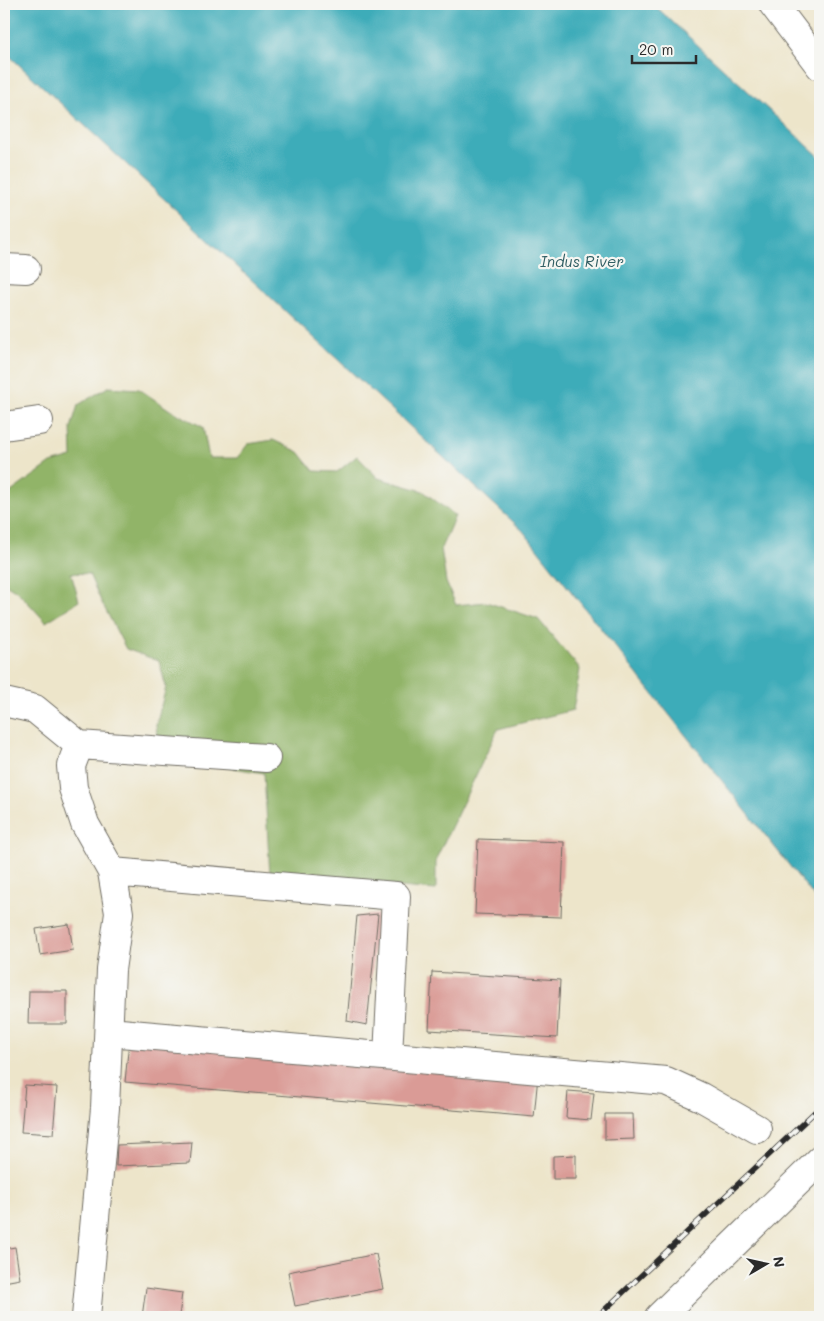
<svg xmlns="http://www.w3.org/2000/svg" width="824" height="1321" viewBox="0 0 824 1321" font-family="Mali,sans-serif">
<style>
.forest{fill:#91b468;stroke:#5e704a}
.water{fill:#3cacb9;stroke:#346c72}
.building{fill:#da9b96}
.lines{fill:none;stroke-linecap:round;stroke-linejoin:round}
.minor-casing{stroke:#6f6c63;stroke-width:30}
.major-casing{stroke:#6f6c63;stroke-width:30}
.minor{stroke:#fff;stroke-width:28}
.major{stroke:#fff;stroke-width:28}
.rail-casing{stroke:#2b2b2b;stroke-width:5.5}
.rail{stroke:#f6f6f2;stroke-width:4;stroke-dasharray:11;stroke-linecap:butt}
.labels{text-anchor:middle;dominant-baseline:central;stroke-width:4.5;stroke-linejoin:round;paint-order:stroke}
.water-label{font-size:15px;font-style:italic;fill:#325f64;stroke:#f6f6f2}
</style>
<rect width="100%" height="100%" fill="#f6f6f2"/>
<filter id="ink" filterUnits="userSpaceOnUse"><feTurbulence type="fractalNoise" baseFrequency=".02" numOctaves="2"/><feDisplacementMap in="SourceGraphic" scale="10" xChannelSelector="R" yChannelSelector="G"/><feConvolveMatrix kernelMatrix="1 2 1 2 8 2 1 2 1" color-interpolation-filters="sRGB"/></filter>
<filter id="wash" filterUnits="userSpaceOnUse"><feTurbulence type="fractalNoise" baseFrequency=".0096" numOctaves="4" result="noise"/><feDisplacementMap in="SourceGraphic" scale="20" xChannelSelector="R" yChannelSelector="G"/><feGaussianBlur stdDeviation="1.12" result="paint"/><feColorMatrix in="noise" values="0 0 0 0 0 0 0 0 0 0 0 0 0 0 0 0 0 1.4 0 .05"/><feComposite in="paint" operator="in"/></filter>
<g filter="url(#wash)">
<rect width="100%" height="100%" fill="#ede5ca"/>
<!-- forest -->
<path class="forest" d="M108 387 139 389 170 410 203 427 209 458H237L248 444 273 440 299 452 314 471 337 472 357 456 378 478 423 491 455 516 441 548 446 582 456 605 486 602 538 619 580 669 573 710 498 729 436 859V890L270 876 264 773 159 756 156 725 166 687 159 661 126 649 101 601 89 574 71 573 79 601 46 622 18 592 4 583V497L51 463 72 457 71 428 78 405Z"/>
<!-- water -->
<path class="water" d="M4 4H653L820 157V904L523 531 4 51Z"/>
<g id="blocks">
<!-- building -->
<path class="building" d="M478 839 564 842 561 917 475 914Z
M378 914 367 1025 347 1021 357 916Z
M69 924 73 950 40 955 36 929Z
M432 972 560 980 557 1038 429 1030Z
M29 991H67V1024H28Z
M129 1041 538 1076 534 1117 125 1082Z
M25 1085 57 1087 53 1134 21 1132Z
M568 1091 594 1093 591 1120 566 1118Z
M605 1114H633L634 1139 605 1140Z
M192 1142 190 1163 116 1166 117 1145Z
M576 1155V1179H553V1156Z
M15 1247 20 1279 4 1282V1249Z
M376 1254 383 1289 295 1306 288 1272Z
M146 1288 182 1293 179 1317H142Z"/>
</g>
</g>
<g filter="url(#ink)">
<use href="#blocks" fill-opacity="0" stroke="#6f6c63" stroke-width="1"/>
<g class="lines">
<!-- minor casing -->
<g class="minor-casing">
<path id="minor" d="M773 4 820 66
M4 268 26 269
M4 426 39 421
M4 702 35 709 79 745 71 766 73 788 85 824 112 872 119 913 111 970 105 1108 86 1317
M79 745 266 758
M112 872 396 896 388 1056
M109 1032 666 1081 701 1097 757 1129"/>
</g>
<!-- major casing -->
<g class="major-casing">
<path id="major" d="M659 1317 820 1160"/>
</g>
<!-- minor -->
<use href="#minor" class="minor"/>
<!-- major -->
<use href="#major" class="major"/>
<!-- rail casing -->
<g class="rail-casing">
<path id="rail" d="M597 1317 820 1107"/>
</g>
<!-- rail -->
<use href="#rail" class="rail"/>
</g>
</g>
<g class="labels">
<!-- water labels -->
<g class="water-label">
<text x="582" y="261">Indus River</text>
</g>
</g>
<!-- margin -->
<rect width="824" height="1321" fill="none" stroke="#f6f6f2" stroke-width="20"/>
<!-- north arrow -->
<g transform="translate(766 1264) rotate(81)" stroke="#f6f6f2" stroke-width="4" paint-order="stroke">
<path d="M0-4L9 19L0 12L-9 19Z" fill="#2b2b2b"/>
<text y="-8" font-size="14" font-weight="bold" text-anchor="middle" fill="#2b2b2b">N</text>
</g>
<!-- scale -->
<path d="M632 55v8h64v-8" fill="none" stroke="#2b2b2b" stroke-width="2.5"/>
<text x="639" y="55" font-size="15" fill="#2b2b2b" stroke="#f6f6f2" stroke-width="4" paint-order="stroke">20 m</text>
</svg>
